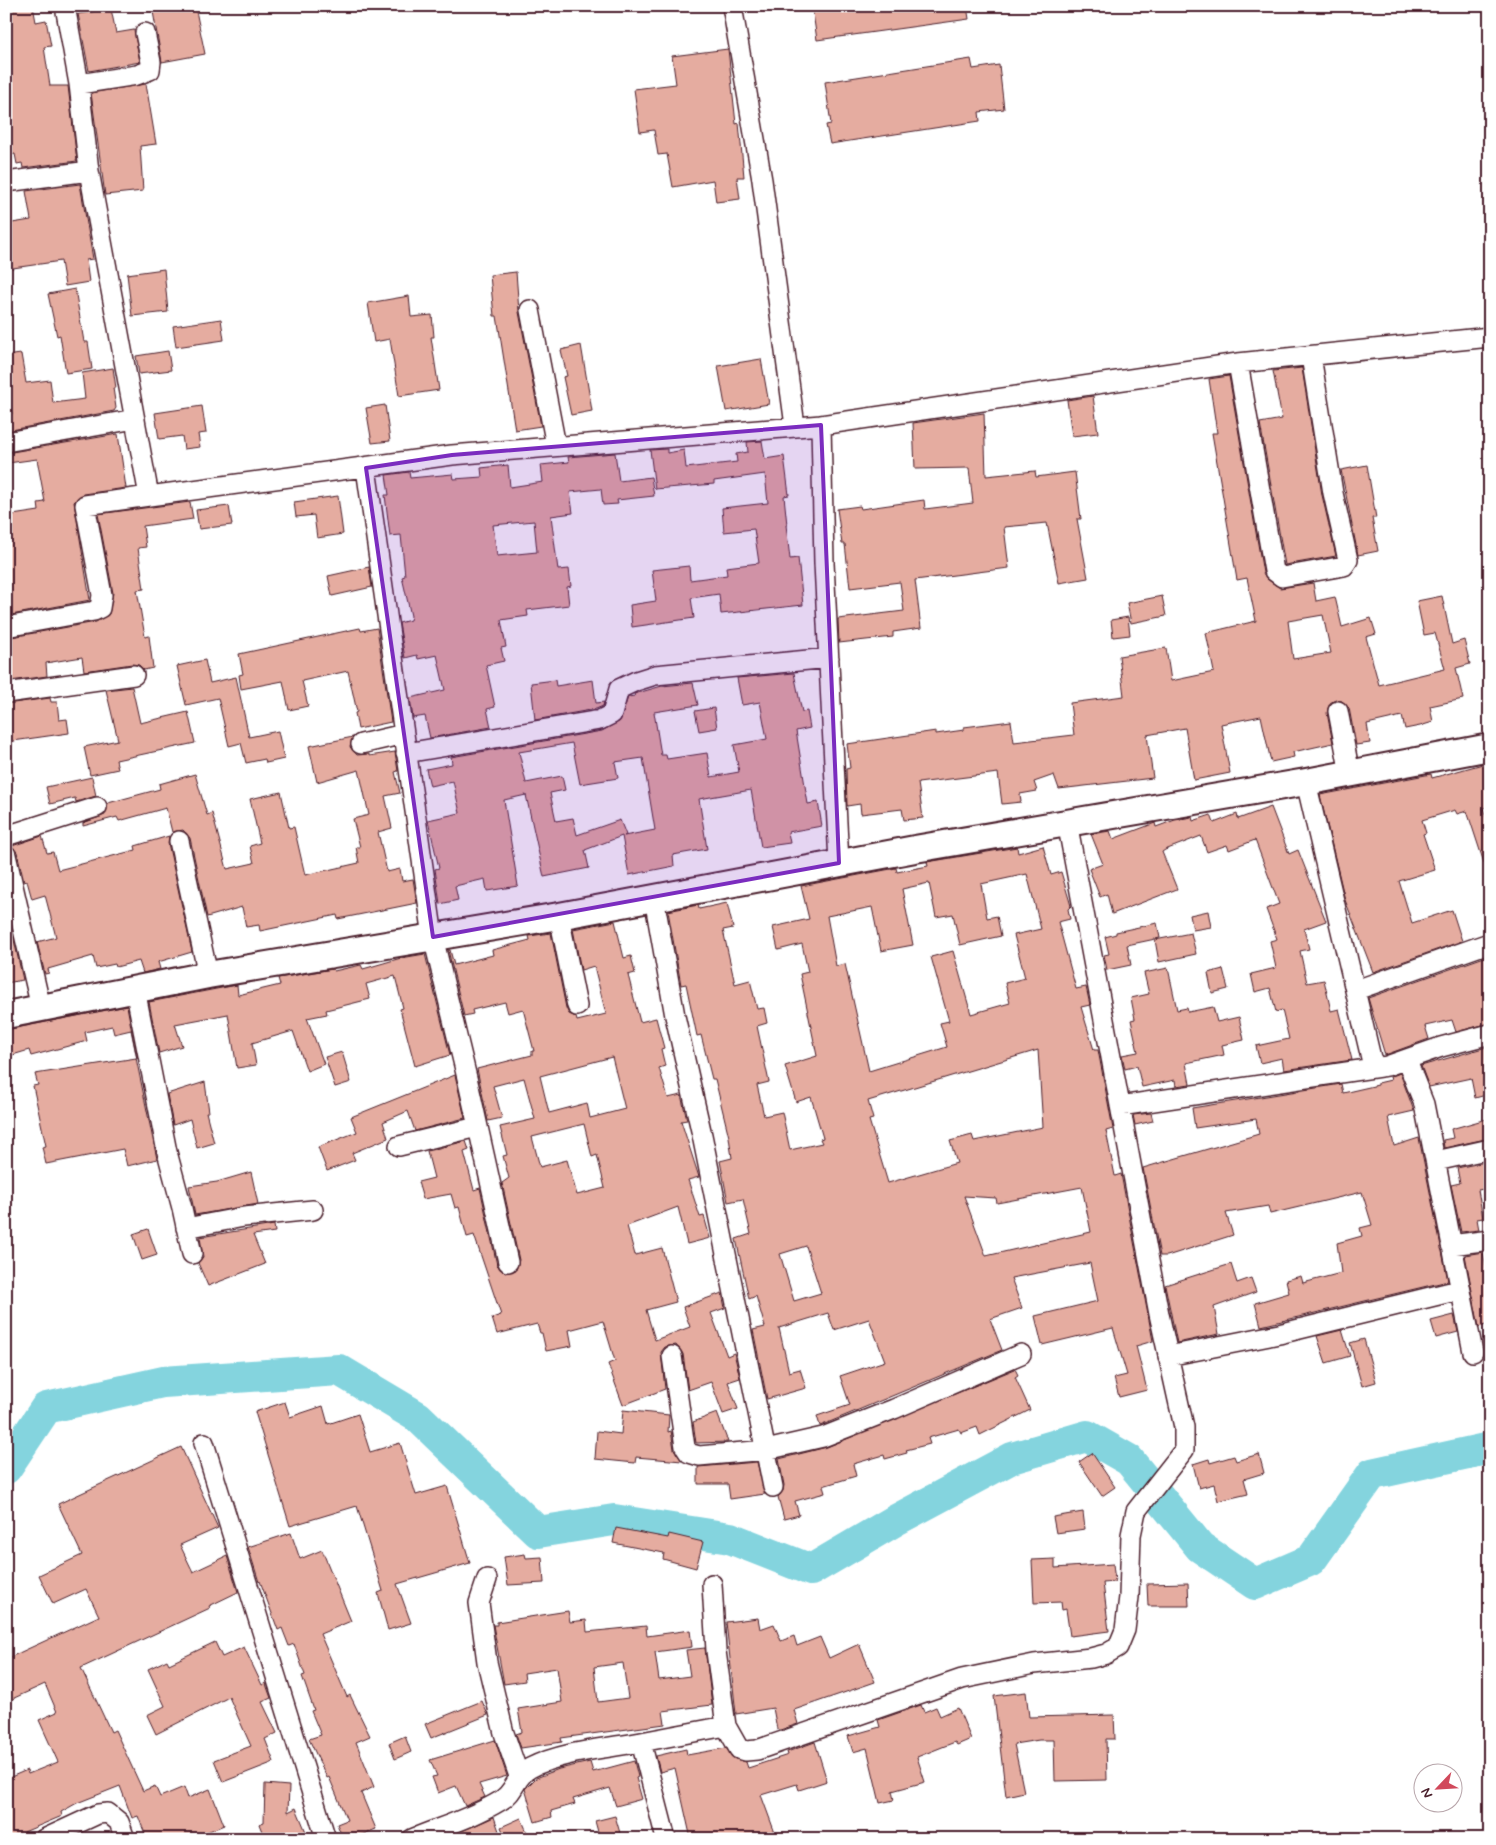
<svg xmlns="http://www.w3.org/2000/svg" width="1496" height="1845" viewBox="0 0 1496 1845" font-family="Mynerve,sans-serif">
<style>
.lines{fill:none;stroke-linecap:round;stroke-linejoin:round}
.river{stroke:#84d4de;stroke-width:32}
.building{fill:#e5aca0;stroke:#4a1f2b;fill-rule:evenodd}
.street-casing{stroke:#4a1f2b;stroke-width:22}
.secondary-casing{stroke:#4a1f2b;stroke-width:30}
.street{stroke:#fff;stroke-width:19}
.secondary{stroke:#fff;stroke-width:26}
.marked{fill:#7b2cbf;fill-opacity:0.2;stroke:#7b2cbf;stroke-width:4;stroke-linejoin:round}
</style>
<rect width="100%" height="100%" fill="#fff"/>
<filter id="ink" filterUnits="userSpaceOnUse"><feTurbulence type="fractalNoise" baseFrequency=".02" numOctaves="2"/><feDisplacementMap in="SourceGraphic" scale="10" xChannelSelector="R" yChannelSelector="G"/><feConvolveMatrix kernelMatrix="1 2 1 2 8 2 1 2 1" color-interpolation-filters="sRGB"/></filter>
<g filter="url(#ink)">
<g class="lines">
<!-- river -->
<path class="river" d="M6 1468 46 1408 163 1382 339 1370 418 1417 538 1532 614 1520 730 1538 811 1570 896 1520 1012 1458 1087 1436 1129 1460 1200 1547 1255 1584 1311 1560 1372 1474 1490 1448"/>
</g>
<!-- building -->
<path class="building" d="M6 6H33L36 22 46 20 51 46 44 47 50 86H68L77 161 23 168 22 163 17 164 15 154 6 156Z
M152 6H195L205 54 162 62Z
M812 6H967L969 19 817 40Z
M111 9 116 33 134 30 140 62 89 71 78 14Z
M728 49 736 124 739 123 744 177H737L740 199 716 202 713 180 673 187 667 154 658 155 654 130 640 132 634 89 676 84 672 56Z
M971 59 973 69 999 65 1004 109 979 112 980 121 830 144 826 125 831 124 825 82Z
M146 84 156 144 140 146 143 191 105 195 91 93Z
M80 184 93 259 86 260 89 282 65 286 61 261 6 269V224L31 220 26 191Z
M164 269 168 312 132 316 127 274Z
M516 272 519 312 541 426 515 430 497 316H494L490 275Z
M75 289 84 342H88L92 369 66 373 60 335 57 336 48 294Z
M409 296 411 317 432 315 434 337H431L439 390 399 396 390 339 374 342 368 303Z
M221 319 224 340 176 347 173 326Z
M581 345 592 411 571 415 563 377 567 376 561 350Z
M168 351 171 370 139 374 136 356Z
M21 354 26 383 50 380 53 403 85 399 82 373 113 368 116 388H113L116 408 114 411 6 431V415L12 414 6 378V356Z
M761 359 769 404 726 411 718 366Z
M1302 368 1322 495 1336 556 1285 565 1260 423 1282 419 1273 371Z
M1229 376 1263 573 1267 579 1280 588 1313 583 1316 601 1335 597 1342 627 1371 618 1376 634 1366 637 1379 685 1445 669 1435 633 1424 635 1417 601 1442 596 1452 644 1464 640 1470 664 1456 668 1463 699 1430 706 1433 722 1420 726 1405 729 1402 716 1367 724 1370 743 1356 745 1349 708 1342 701 1335 700 1330 703 1327 713 1333 743 1293 752 1294 757 1271 762 1261 716 1221 724 1230 773 1194 780 1185 728 1147 735 1153 778 1059 789 1054 775 1034 782 1037 791 1020 794 1021 802 1002 804 998 773 918 783 923 818 904 820 902 809 861 814 860 804 847 806 846 769 850 768 847 744 936 731V734L964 730V727L1011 721 1014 742 1074 735 1070 703 1124 696 1119 656 1166 648 1171 681 1214 672 1206 633 1256 621 1247 578 1237 580 1212 433H1217L1209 379ZM1323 615 1331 653 1293 659 1288 621Z
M1093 396 1098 433 1072 436 1067 400Z
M385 405 390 441 372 443 366 408Z
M202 406 206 433 198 434 200 447 184 449 182 436 159 439 155 413Z
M984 413 986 476 1035 471 1036 477 1075 472 1081 519H1077L1088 578 1059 583 1047 523 1004 527 1009 568 915 580 921 628 893 632V637L839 643 838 619 904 611 900 582 850 588 845 544H842L837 509 860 506 861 509 924 500 925 509 973 503 969 468 915 469 913 423Z
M118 434 126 488 83 494 74 502 90 600 6 616V516L39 511 38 503 45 502 37 459 8 463 6 453Z
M762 441 765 459 784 456 789 495 784 496 787 525H786L790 559 798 558 803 605 721 614 719 594 691 598 694 618 632 627 630 605 656 601 652 570 689 566 690 580 727 575 726 567 759 563 754 529 724 532 722 508 768 503 765 474 714 481V484L655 489 650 450 667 449V453L684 450 686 468 737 462 736 454 748 452 747 442Z
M615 453 619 481 651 477 654 496 617 500 618 504 603 505 601 489 570 492 573 513 551 516 558 570 569 569 571 586 567 587 569 605 527 610 528 616 501 620 506 647 501 648 504 661 486 665 495 707 487 709 491 727 430 738 425 716 413 718 410 698 445 690 437 655 418 659 417 655 405 658 399 623 410 620 411 616 402 577 405 576 401 535 390 536 385 495H389L386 475 409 472 410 478 453 474 454 479 482 477 481 468 508 465 510 487 543 482 541 465 569 462 568 457ZM534 521 537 552 497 556 493 525Z
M1367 465 1376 518H1372L1378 551 1358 555 1341 470Z
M338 496 343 534 317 538 314 515 296 517 294 502Z
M190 502 193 519 143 526 146 547 138 548 144 589 137 590 145 637 149 636 153 668 144 670 139 665 132 664 84 671 82 657 46 663 47 676 10 681 6 638 96 622 109 614 113 593 98 514Z
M229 506 232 525 199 529 196 510Z
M369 567 372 587 332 596 328 576Z
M1162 596 1166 616 1131 623 1127 603Z
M1128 617 1130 635 1113 637 1111 620Z
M360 628 361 631 377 628 391 722 358 729 355 713 357 712 348 671 302 681 308 706 289 710 283 681 241 689 239 675 243 674 239 654Z
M205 660 210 683 236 677 249 737 278 731 284 759 266 763 265 759 246 763 241 743 229 746 218 698 186 705 177 666Z
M794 673 802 712 807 711 810 728 796 731 808 804 818 802 822 826 788 832 790 843 761 847 751 790 699 799 707 849 673 855 674 866 629 875 622 836 585 850 589 868 544 877 526 795 504 800 518 886 487 891 485 879 455 886 458 900 440 904 435 869 439 868 428 820 460 813 453 781 430 786 426 769 452 764 451 757 602 731 620 721 628 697 635 696 634 694 662 686 693 683 698 705 654 712 661 755H666L667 759 707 753 711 777 739 772 734 745 767 739 760 702 742 705 737 678ZM572 743 580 784 618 778 615 762 643 758 655 830 624 836 626 835 620 820 577 835 573 818 556 821 550 793 565 790 562 776 526 783 519 752Z
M555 680 556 686 593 680 596 703 604 702 603 706 596 709 535 720 531 683Z
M132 687 140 723 188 712 195 743 116 760 118 769 90 775 84 747 118 740 106 690Z
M50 698 51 702H57L59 720 67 719 69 733 6 742V704Z
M714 708 717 728 699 731 695 711Z
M353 737 350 747 357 755 369 754V756L395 752 398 771 395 772 400 793 385 796 392 828 378 832 387 872 400 869 402 881 413 879 417 903 338 919 337 915 260 931 259 925 246 927 242 907 207 917 190 838 183 830 172 832 166 808 119 821 117 817 83 826V823L105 815 108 803 160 789 159 784 195 774 207 815 212 813 227 869 254 863 250 846 260 843 250 799 281 792 289 828 294 827 305 875 359 863 356 847H360L353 819 369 815 359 770 317 782 309 746Z
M1490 762V806L1483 808 1490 829V871L1487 872 1467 811 1457 814 1455 810 1422 820 1426 833 1423 834 1435 870 1399 881 1412 923 1452 910 1462 941 1373 972 1345 900 1320 795 1431 774 1432 778Z
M92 777 96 796 76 802 75 798 50 804 46 787Z
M1271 807 1289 854 1298 850 1326 921 1304 929 1309 949 1300 951 1307 983 1324 980 1331 1011 1339 1009 1352 1060 1284 1070 1282 1058 1260 1063 1256 1046 1289 1039 1282 1010 1276 1012 1270 988 1255 992 1251 974 1276 968 1270 941 1277 939 1266 909 1279 904 1255 840 1229 850 1227 845 1207 852 1201 836 1165 850 1162 852 1177 889 1112 914 1107 894 1100 897 1089 869 1103 864 1091 834 1110 831 1113 839 1155 823 1156 827 1175 820 1192 817 1193 821 1211 815 1214 823 1237 814 1238 819Z
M42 836 47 853 53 852 58 870 136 850 135 846 169 836 168 843 192 952 158 962 160 969 143 973 139 961 116 967 115 964 96 968 93 956 48 969 49 973 45 974 37 942 56 937 45 895 32 899 27 881 24 882 17 852 12 846Z
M1043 846 1051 875 1061 872 1071 906 1068 909 1070 919 1058 922 1076 989 1086 987 1090 1005 1081 1007 1094 1050H1098L1113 1129 1106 1131 1115 1176 1121 1174 1153 1341 1136 1346 1147 1390 1119 1397 1114 1378 1127 1375 1113 1328 1042 1345 1035 1316 1098 1301 1090 1263 1011 1278 1022 1308 990 1319 1002 1350 820 1426 817 1416 850 1405 840 1376 885 1361 869 1319 834 1330 828 1313 779 1328 789 1372 800 1369 806 1388 767 1399 753 1330 765 1327 756 1296 749 1299 736 1239 751 1234 743 1199 728 1202 720 1161 732 1158 729 1137 715 1079H712L701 1035 697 1036 686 984 681 985 668 911 698 905 699 909 727 903 733 928 723 930 735 984 750 980 757 1009 764 1008 767 1023 757 1026 769 1082 757 1085 764 1116 782 1112 790 1150 822 1143 820 1139 823 1138 811 1097 796 1102 785 1066 817 1056 800 974 808 972 802 944 778 950 773 927 809 919 801 886 896 868 897 872 928 866 927 862 1017 847 1018 853ZM1027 874 1041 929 1014 935 1025 978 1005 983 1010 1003 971 1014 953 951 931 957 949 1021 940 1023 947 1047 869 1071 845 964 836 966 827 916 872 907 881 951 913 945 902 889 929 883 936 917 953 914 960 945 1001 936 997 916 987 918 981 884ZM1038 1050 1043 1127 974 1141 972 1135 950 1141 957 1163 888 1183 869 1120 873 1119 868 1101ZM1082 1187 1091 1232 986 1256 964 1196 996 1198 997 1203ZM806 1246 821 1293 794 1301 780 1254Z
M1208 911 1211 927 1193 930 1190 915Z
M8 913 23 980 6 983V914Z
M615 921 624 958 631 956 635 973 628 975 640 1022 656 1018 664 1048 661 1049 665 1066 659 1068 668 1098 681 1095 687 1120 681 1121 699 1177 688 1180 700 1217 704 1216 710 1238 687 1244 678 1207 627 1226 635 1255 662 1248 676 1302 646 1310 655 1340 690 1327 683 1307 722 1293 725 1308 711 1313 727 1356 734 1353 740 1378 728 1382 738 1409 723 1414 711 1382 688 1390 683 1354 676 1345 665 1347 661 1352 665 1389 623 1405 608 1364 615 1361 603 1321 569 1330 572 1346 546 1351 542 1333H540L537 1324 497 1334 492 1318 501 1315 474 1235 467 1237 459 1207 455 1208 451 1194 423 1199 418 1182 434 1178 427 1151 466 1141 469 1150 464 1152 474 1190 480 1188 497 1265 505 1273 516 1270 519 1260 502 1183 509 1178 503 1156 507 1155 500 1127 535 1119 524 1078 493 1086 502 1118 488 1121 477 1069 532 1055V1051H534L523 1009 508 1013 505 1002 472 1010 473 1014 464 1016 448 950H450L454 965 493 955 492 950 530 940 529 936 551 933 566 1008 569 1014 576 1017 577 1021 606 1014 594 966 581 970 573 929ZM612 1057 625 1109 590 1118 587 1103 549 1113 540 1076ZM584 1124 592 1157 597 1155 605 1188 577 1195 567 1160 540 1167 532 1137Z
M1157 923 1160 938 1127 945 1131 965 1107 970 1104 955 1109 954 1105 937 1116 934V932Z
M1191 933 1196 954 1159 962 1155 940Z
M425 954 450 1055 415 1066 400 1009 403 1008 395 976 366 984 370 999 326 1010 327 1014 307 1018 324 1064 307 1071 293 1031 252 1043 256 1065 237 1068 228 1014 175 1024 182 1046 159 1053 149 1002 237 985 238 995 280 985 278 978 333 969 334 971 361 965 363 969 401 958Z
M1490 955V1023L1456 1032 1452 1020 1425 1026 1429 1039 1385 1055 1368 998Z
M1168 968 1177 1010 1187 1008 1188 1012 1213 1007 1217 1022 1239 1017 1244 1040 1222 1045 1224 1055 1186 1063 1190 1084 1176 1086 1175 1080 1142 1087 1137 1066 1125 1069 1122 1055 1138 1052 1131 1020 1135 1019 1131 998 1149 994 1144 973Z
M1223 969 1228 989 1212 993 1208 973Z
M127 1006 137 1059 131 1030 114 1034 112 1026 85 1032 87 1041 31 1056 29 1050 6 1057V1030Z
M1490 1046V1094L1475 1098 1471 1078 1429 1087 1421 1066Z
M342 1052 351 1082 335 1087 325 1057Z
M136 1058 157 1159 127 1166 123 1149 46 1164 42 1147 46 1146 33 1086 38 1085 35 1074Z
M1400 1073 1414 1111 1388 1117 1394 1146 1419 1138 1448 1281 1261 1326 1255 1303 1289 1293 1286 1280 1301 1276 1303 1283 1341 1273 1337 1243 1362 1236 1360 1228 1372 1225 1362 1192 1270 1214 1268 1206 1226 1213 1233 1235 1167 1256H1160L1143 1168 1259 1134 1256 1119 1195 1128 1192 1108 1341 1084 1343 1093 1378 1085V1083L1391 1080 1390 1077Z
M455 1075 465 1118 415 1131 408 1111 383 1122 388 1138 352 1153 355 1160 327 1171 318 1147 357 1132 351 1117Z
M205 1082 209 1112H206L214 1143 197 1148 190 1119 173 1125 167 1094Z
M1151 1113 1153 1121 1135 1125 1133 1115Z
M1490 1118V1138L1444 1148 1443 1140 1453 1138 1451 1129Z
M1490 1161V1188L1478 1190 1483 1218 1477 1219 1479 1230 1461 1232 1451 1185 1460 1183 1457 1168Z
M251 1172 258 1204 195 1215 189 1186 217 1182Z
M274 1225 275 1232 253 1235 265 1264 208 1286 198 1263 203 1257 200 1237Z
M148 1229 157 1255 142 1260 133 1234Z
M1483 1252 1487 1273H1490V1324L1479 1327 1465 1255Z
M1231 1264 1237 1283 1251 1278 1256 1292 1214 1307 1219 1334 1177 1343 1165 1285Z
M1454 1315 1458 1332 1436 1338 1431 1321Z
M1342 1330 1350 1356 1326 1363 1317 1336Z
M1364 1339 1376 1382 1362 1386 1350 1343Z
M1015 1369 1018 1375 1015 1377 1030 1410 980 1435 977 1427 961 1433 959 1429 928 1438 930 1444 906 1450 907 1453 885 1459 884 1455 853 1464 856 1476 823 1486 825 1493 795 1501 799 1515 784 1519 778 1497 783 1491 784 1485 779 1459 827 1447Z
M285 1402 290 1417 323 1406 328 1424 358 1414 370 1452 400 1443 416 1495 447 1486 470 1563 397 1584 411 1623 388 1630 378 1593 383 1591 357 1506 290 1526 255 1412Z
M623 1410 669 1415 668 1432 671 1431 674 1449 682 1461 636 1457 635 1463 595 1459 597 1431 621 1434Z
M717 1413 728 1442 696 1443 693 1422Z
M181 1447 218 1528 180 1545 193 1572 227 1556 238 1592 209 1606 210 1608 81 1668 111 1732 115 1730 143 1791 155 1786 160 1797 184 1787 188 1798 210 1789 224 1825 190 1839H147L138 1816 132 1818 120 1786 77 1803 61 1812 62 1816 24 1832 27 1839H6V1779L27 1770 28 1774 58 1762 39 1720 57 1712 45 1684 12 1699 6 1686V1659L99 1616 86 1589 53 1604 39 1575 82 1555 58 1504Z
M1092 1453 1115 1487 1102 1496 1079 1462Z
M1259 1454 1264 1473 1244 1479 1248 1494 1218 1501 1214 1484 1199 1488 1193 1464 1209 1459 1210 1463 1234 1456 1236 1461Z
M757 1462 765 1494 730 1499 728 1484H698V1467Z
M1083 1512 1085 1529 1056 1533 1053 1517Z
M616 1528 668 1538 669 1534 703 1542 696 1568 663 1559 664 1553 613 1543Z
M291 1533 300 1559 322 1550 351 1621 320 1634 347 1697 350 1695 370 1736 356 1742 374 1787 361 1793 376 1829 351 1839H343L337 1824 347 1820 329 1777 327 1778 309 1739 321 1735 311 1711 314 1710 302 1676 305 1675 294 1644 289 1646 282 1628 278 1630 260 1581 259 1582 248 1547Z
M525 1554 526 1558 542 1557 544 1583 508 1585 504 1557Z
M1055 1559V1568L1113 1564 1115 1582 1103 1583 1109 1631 1070 1636 1066 1609 1062 1610 1061 1602 1034 1603 1032 1560Z
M1188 1583 1189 1606H1148L1147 1584Z
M568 1611 570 1622 586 1620 587 1632 646 1626 647 1636 690 1630 692 1647 655 1652 659 1680 690 1676 686 1650 705 1648 712 1705 663 1711 665 1724 561 1738 562 1742 521 1748 516 1734 522 1732 518 1709 562 1702 557 1668 524 1673 525 1681 504 1684 493 1625H497V1622ZM623 1663 628 1698 598 1702 594 1667Z
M758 1618 760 1629 774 1624 781 1641 794 1636 797 1646 820 1637 829 1658 859 1644 875 1682 794 1710 798 1724 780 1730 777 1729 773 1708 736 1714 726 1622Z
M215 1642 222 1657 244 1647 262 1685 266 1683 267 1687 271 1698 262 1702 277 1733 265 1739 274 1762 223 1782 214 1760 251 1746 229 1697 156 1734 147 1715 165 1706 148 1669 167 1660 169 1664Z
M1026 1692 1029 1717 1114 1715 1115 1739H1106L1107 1780 1055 1781 1054 1740H1039L1014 1744 1024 1792 1006 1796 994 1696Z
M482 1701 488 1715 431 1738 425 1724Z
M921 1705 924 1712 936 1707 940 1716 958 1708 971 1739 957 1745 955 1742 917 1757 925 1782 892 1791 894 1800 880 1803 867 1748 853 1752 848 1736 880 1727 878 1720Z
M405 1736 411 1752 395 1759 389 1743Z
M495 1740 507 1776 479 1784 485 1797 465 1806 456 1786 438 1793 432 1777 437 1776 430 1760Z
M815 1742 827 1781 799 1790 797 1784 761 1795 775 1833 759 1839H691L675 1768 660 1772 656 1756 686 1749 687 1755 726 1748 735 1759 746 1762 748 1768 788 1755 787 1752Z
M634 1761 638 1777 636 1778 642 1799 616 1806 610 1788 573 1799 575 1804 551 1811 552 1817 535 1822 525 1789 536 1778 559 1769 590 1762 593 1772Z
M265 1784 289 1786 288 1812 296 1808 309 1839H265L259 1824 264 1822Z
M615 1816 620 1833 600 1839 595 1821Z
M494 1817 499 1831 481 1839H444Z
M521 1818 530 1839H506L501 1827Z"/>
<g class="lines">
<!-- street casing -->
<g class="street-casing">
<path id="street" d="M65 6 79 84 89 171
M732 6 762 180 795 426
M79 84 137 75 150 70 151 62 145 33
M6 182 89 171 149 496 452 455 821 425 824 563 839 863
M530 310 556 446
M1238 363 1274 571 1282 577 1344 566 1348 560 1333 493 1311 356
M821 425 1238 363 1490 337
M6 442 135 419
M366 468 433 937 468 1082 508 1262
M6 627 94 611 100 608 102 595 85 505 149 496
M6 693 134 675
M1338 711 1350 774
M361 744 404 734
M406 753 600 720 612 714 619 689 636 681 655 675 829 658
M1306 782 1371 1058C1375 1066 1378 1068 1387 1066L1441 1047 1490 1034
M6 836 97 807
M179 841 208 975
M6 855 41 1008
M654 898 675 1016 702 1135 773 1487
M559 916 577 1006
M135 989 167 1152 182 1208 192 1254
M1356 990 1486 944
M1407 1061 1424 1104 1473 1352
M1120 1106 1380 1067
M399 1146 477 1127
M1436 1161 1490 1149
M186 1228 244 1217 313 1210
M1451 1245 1490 1240
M672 1356 685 1447 689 1453 699 1456 766 1450 823 1437 894 1409 1021 1354
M1168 1356 1279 1334 1459 1290
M204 1443 326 1839
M487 1579 479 1603 487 1662 504 1733 519 1776
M712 1584 716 1651 726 1726
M641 1742 726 1726 739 1749 746 1751 757 1750 962 1679 1034 1664 1091 1658 1106 1654 1118 1647 1125 1630 1129 1597 1131 1535 1136 1511 1184 1450V1427L1159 1314 1067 822
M44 1839 98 1814 108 1813 119 1822 125 1839
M412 1839C441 1827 474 1817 500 1801 515 1793 515 1776 530 1768 560 1752 608 1748 641 1742L666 1839"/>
</g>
<!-- secondary casing -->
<g class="secondary-casing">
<path id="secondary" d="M6 1015 208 975 559 916 915 849 1306 782 1490 747"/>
</g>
<!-- street -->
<use href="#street" class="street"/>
<!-- secondary -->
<use href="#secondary" class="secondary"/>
</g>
</g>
<!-- marked area -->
<path class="marked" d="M821 425 839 863 433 937 366 468 452 455Z"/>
<!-- margin -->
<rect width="1496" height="1845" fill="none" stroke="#fff" stroke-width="25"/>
<rect x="12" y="12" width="1471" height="1820" fill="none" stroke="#4a1f2b" stroke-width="2" filter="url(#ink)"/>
<!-- north arrow -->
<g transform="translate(1438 1788) rotate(245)"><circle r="24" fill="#ffffff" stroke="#b7a5aa"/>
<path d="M0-4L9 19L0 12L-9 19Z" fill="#d1495b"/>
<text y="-8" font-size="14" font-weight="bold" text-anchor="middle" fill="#4a1f2b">N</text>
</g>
</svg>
